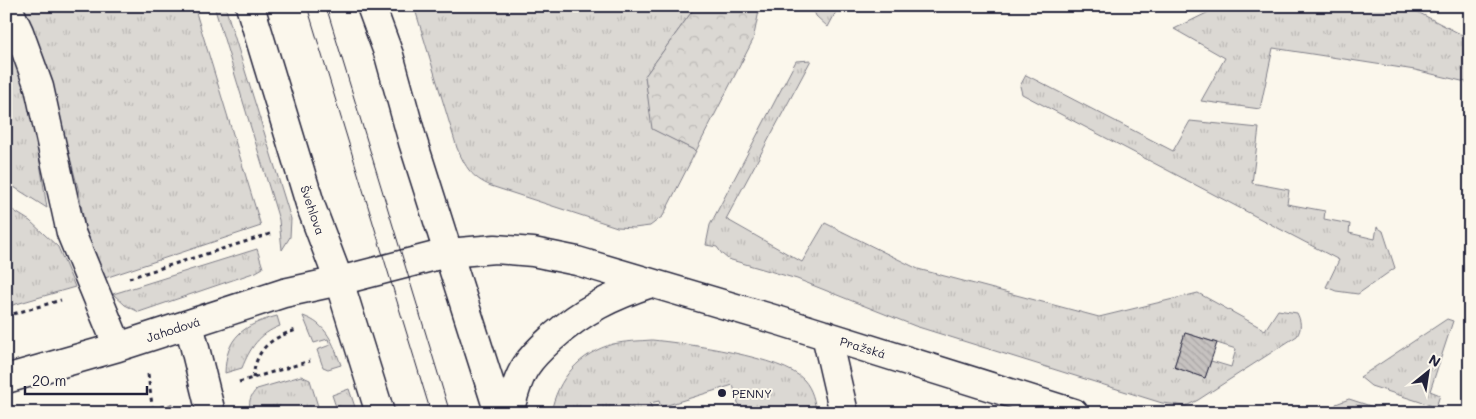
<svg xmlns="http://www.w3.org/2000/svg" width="1476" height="419" viewBox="0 0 1476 419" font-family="Mali,sans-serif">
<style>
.grass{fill:url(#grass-tufts);stroke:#7e7d87;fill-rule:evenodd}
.forest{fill:url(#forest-crowns);stroke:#7e7d87}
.building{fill:url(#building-back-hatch);stroke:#22223b}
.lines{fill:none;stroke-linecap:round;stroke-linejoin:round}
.minor-casing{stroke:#22223b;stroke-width:31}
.major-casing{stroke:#22223b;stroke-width:31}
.path{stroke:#22223b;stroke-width:3;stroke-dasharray:4 4;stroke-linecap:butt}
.minor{stroke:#fbf7ec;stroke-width:28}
.major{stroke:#fbf7ec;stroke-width:28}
.tram{stroke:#22223b;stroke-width:1}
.poi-dot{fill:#22223b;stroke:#fbf7ec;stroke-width:2}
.labels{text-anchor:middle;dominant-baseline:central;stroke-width:4;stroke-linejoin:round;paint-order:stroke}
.street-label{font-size:12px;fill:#22223b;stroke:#fbf7ec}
.poi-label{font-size:12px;fill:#22223b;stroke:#fbf7ec;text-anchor:start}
</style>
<defs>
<pattern id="grass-tufts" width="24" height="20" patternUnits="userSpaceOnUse" patternTransform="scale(1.25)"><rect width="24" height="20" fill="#dbd8d3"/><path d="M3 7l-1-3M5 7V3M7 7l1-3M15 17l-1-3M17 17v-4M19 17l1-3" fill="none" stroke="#bcb9b6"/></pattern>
<pattern id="forest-crowns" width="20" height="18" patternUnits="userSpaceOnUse" patternTransform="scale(1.25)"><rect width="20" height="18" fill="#dbd8d3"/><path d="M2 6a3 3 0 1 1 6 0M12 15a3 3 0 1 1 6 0" fill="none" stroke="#bcb9b6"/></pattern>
<pattern id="building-back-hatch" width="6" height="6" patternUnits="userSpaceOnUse" patternTransform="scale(1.25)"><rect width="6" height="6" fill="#c6c2c0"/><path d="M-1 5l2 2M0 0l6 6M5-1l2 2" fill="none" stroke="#aaa6a6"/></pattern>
</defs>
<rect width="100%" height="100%" fill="#fbf7ec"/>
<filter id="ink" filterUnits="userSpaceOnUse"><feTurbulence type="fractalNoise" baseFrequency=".02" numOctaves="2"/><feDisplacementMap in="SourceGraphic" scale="10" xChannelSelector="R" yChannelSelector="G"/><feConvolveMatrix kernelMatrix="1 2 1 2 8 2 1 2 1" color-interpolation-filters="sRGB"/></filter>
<g filter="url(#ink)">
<!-- grass -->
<path class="grass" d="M20 6H194L261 226 105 278 88 243 78 188 48 75Z
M214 6H225L291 219 290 237 282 250 279 220Z
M414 6H696L645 76 653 129 696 151 663 216 650 226 634 228 617 227 491 186C471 177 466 168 457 148Z
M812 6H839L828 27 816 16Z
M1221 6H1406L1470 39V83L1415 70 1273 48 1260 109 1201 101 1225 58 1174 29Z
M6 32 29 92 47 208 6 182Z
M811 60 726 219 802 262 825 223 918 269 1099 317 1198 293 1265 330 1278 310 1297 313C1301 321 1302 328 1297 336L1198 400 1186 406 1162 403 915 326 797 279 728 259 722 254 717 247 706 245 710 225 796 61ZM1185 333 1236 349 1231 367 1211 361 1205 378 1174 367Z
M1026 75 1173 151 1190 121 1259 128 1252 183 1289 190 1287 204 1325 211 1324 219 1350 224 1349 233 1375 239 1377 227 1383 231 1395 268 1358 294 1336 291 1326 287 1339 260 1022 94 1020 86Z
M6 206 30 221 58 247 75 287 6 307Z
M257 249 263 268 256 272 139 312 125 305 113 294Z
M277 316 280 326C259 334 250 348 242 368L225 373C226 336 244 325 277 316Z
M303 316C327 324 333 343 341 365L328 369 323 367 317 350 330 345 328 339 314 343Z
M1447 319 1453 321 1430 391 1440 395 1436 407 1371 386 1360 377Z
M652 340C684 343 784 357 804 380 812 389 815 401 816 413H788L787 410 779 413H741L733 385 661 407 659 401 650 403 652 409 641 413H634L632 407 623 410V413H551C557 379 580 353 613 344 626 341 639 341 652 340Z
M301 376 310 380 320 413H250C249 402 249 397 257 389Z
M349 389 357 413H338L332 395Z
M1349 399 1392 413H1335L1336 404Z"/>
<!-- forest -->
<path class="forest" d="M696 6H760L753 40 696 151 652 129 645 76Z"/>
<!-- building -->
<path class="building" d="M1185 333 1217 343 1205 378 1174 367Z"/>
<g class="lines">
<!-- minor casing -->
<g class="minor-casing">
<path id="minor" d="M7 6 19 32 39 87 71 233 118 347
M189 324 211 413
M826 335 844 413
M6 379 118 347 284 293 339 281 447 253 495 249 533 252 577 261 780 321 1074 413
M509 413C513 398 517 379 526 366 533 355 542 347 552 338 583 310 612 296 651 283"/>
</g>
<!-- major casing -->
<g class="major-casing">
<path id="major" d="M250 6 311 207 339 281 380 413
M371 6 389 55 413 142 499 413"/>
</g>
<!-- path -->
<path class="path" d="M129 278 270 234
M6 316 61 300
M148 374 153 413
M253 378C256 349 269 339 296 330
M239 382 310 361
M121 413 173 405"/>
<!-- minor -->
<use href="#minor" class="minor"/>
<!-- major -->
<use href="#major" class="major"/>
<!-- tram -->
<path class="tram" d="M307 6 431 413
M326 6 450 413"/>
</g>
</g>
<!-- markers -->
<circle class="poi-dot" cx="722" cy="393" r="5"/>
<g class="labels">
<!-- street labels -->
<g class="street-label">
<text transform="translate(313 210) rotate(71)">Švehlova</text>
<text transform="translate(173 329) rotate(-18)">Jahodová</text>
<text transform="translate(863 347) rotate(17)">Pražská</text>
</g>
<!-- poi labels -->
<g class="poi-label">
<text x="732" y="393">PENNY</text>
</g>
</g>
<!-- margin -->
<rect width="1476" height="419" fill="none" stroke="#fbf7ec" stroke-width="25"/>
<rect x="12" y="12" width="1451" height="394" fill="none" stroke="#22223b" stroke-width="2" filter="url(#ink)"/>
<!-- north arrow -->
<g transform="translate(1428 372) rotate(30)" stroke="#fbf7ec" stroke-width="4" paint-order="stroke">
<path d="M0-4L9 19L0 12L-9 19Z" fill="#22223b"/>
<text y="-8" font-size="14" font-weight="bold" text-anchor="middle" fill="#22223b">N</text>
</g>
<!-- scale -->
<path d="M25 386v8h122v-8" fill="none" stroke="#22223b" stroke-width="2.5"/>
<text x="32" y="386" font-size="15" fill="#22223b" stroke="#fbf7ec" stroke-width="4" paint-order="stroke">20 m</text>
</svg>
